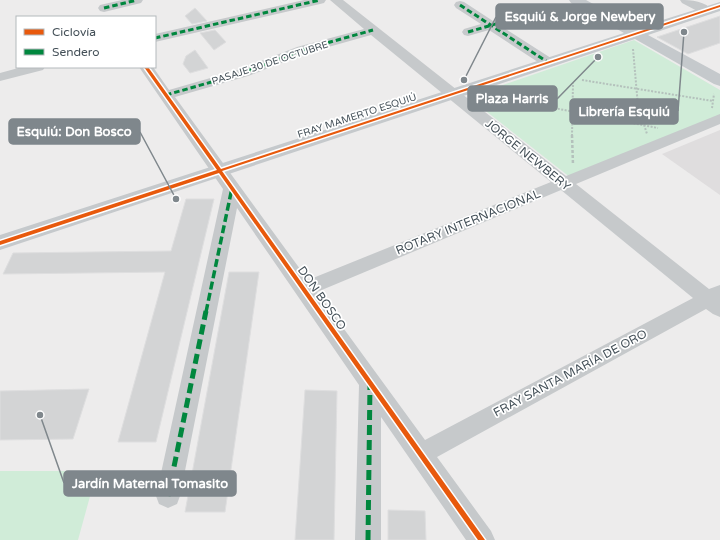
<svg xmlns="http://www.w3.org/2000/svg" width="720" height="540" viewBox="0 0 720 540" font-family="'Varela Round',sans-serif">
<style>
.education{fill:#dfddde}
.green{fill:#d0ecd8}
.building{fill:#d3d4d5;stroke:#dededf}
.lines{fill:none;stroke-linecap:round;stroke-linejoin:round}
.path-far1{stroke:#b4c1bc;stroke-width:2;stroke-dasharray:2 1.5;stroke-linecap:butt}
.path{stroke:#b4c1bc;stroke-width:2.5;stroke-dasharray:3 2;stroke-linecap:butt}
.street{fill:#c6c9cb;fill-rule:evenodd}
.secondary{fill:#c5c9cc;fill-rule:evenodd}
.quiet-far2{stroke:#00873e;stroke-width:3;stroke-dasharray:5.5 3;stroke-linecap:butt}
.quiet-far1{stroke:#00873e;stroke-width:3.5;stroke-dasharray:8 3.5;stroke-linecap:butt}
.quiet{stroke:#00873e;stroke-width:5;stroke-dasharray:10 5;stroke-linecap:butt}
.cycleway-casing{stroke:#fff;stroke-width:3}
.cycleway{fill:#e8590c;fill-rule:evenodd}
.labels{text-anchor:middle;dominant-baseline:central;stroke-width:3.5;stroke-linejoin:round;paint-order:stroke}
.far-street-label{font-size:10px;fill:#445058;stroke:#fff}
.street-label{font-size:12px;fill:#445058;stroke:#fff}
.leader{fill:none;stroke:#7f878c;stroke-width:1.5}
.callout-dot{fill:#7f878c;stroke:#fff;stroke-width:1.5}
.callout{fill:#7f878c;stroke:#7f878c;stroke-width:1.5}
.callout-label{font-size:13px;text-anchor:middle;font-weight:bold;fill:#fff}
</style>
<rect width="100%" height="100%" fill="#edecec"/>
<!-- education -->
<path class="education" d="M720 130V195L662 154Z"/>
<!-- green -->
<path class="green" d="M634 40 720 90V116L571 178 468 97Z
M0 471H97L78 540H0Z"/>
<!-- building -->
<path class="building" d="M195 8 207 21 192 24 185 16Z
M720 16V43L688 54 657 37Z
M215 30 226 42 214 50 200 33Z
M195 50 208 68 190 73 183 64 186 56Z
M186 199H214L156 442H118L165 272 3 274 13 253 171 251Z
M229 272H259L225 512H185Z
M89 389 73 439 0 440V391Z
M305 390 337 391 334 540H295Z
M388 510 425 511 426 540H388Z"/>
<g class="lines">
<!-- path-far1 -->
<path class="path-far1" d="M633 49 638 106 647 134
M582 80 713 101
M485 99 533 104 658 128
M712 108 714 94
M572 136 573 83"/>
<!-- path -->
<path class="path" d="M572 135 573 165"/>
<!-- street -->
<path class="street" d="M122 0H143L141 3 104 12 100 11 98 8 100 5Z
M304 0H326L324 3 320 4 155 42V34Z
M330 0H343L566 176 720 114V124L576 184 709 289 720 285V317L713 314 706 309 437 457 491 531 495 540H466L381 417V540H355L359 385 237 208 180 496 177 504 168 508 159 504 156 496 223 189 139 67H153L169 90 238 70 297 47 364 29ZM371 35 551 182 308 280 175 97 248 76 307 53ZM561 190 693 298 425 440 317 292Z
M680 0C691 0 706 1 713 11L711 14H703L682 3Z
M460 1 464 2 493 21 516 14 520 15 522 18 520 21 501 26 554 60 556 63 554 66H544L489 30 468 36 464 35 462 32 464 29 481 24 456 8 454 5 456 2Z
M22 67H45L43 70 0 81V73Z"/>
<!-- secondary -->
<path class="secondary" d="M569 0H586L637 28 720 2V11L648 35 720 74V86L714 84 635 39 0 250V235L624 33 571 3Z"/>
<!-- quiet-far2 -->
<path class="quiet-far2" d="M460 5 549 63
M104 8 137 0
M468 32 516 18
M155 38 320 0
M166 95 243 73 302 50 373 30"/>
<!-- quiet-far1 -->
<path class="quiet-far1" d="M206 312 232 188"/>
<!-- quiet -->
<path class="quiet" d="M168 496 206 311
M368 540 370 384"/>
<!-- cycleway casing -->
<g class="cycleway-casing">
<path id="cycleway" d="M720 5V7L222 171 485 540H478L219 173 0 245V241L217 170 144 67H148L221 169Z"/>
</g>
<!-- cycleway -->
<use href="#cycleway" class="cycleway"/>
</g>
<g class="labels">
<!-- far-street labels -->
<g class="far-street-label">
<text transform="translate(270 63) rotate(-18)">PASAJE 30 DE OCTUBRE</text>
<text transform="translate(357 116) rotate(-18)">FRAY MAMERTO ESQUIÚ</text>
</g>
<!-- street labels -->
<g class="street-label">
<text transform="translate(528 155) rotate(39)">JORGE NEWBERY</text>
<text transform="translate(468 222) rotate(-22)">ROTARY INTERNACIONAL</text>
<text transform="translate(322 298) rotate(55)">DON BOSCO</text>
<text transform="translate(570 373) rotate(-28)">FRAY SANTA MARÍA DE ORO</text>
</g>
</g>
<!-- callouts -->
<path class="leader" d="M464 80L496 17M598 57L557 99M684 32L678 111M176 199L140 132M40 415L64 483"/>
<g class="callout-dot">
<circle cx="464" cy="80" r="4"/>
<circle cx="598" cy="57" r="4"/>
<circle cx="684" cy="32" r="4"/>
<circle cx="176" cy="199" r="4"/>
<circle cx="40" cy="415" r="4"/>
</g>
<g class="callout">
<rect x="496" y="4" width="167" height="25" rx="4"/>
<rect x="468" y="86" width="89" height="25" rx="4"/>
<rect x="570" y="99" width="108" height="25" rx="4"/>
<rect x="9" y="119" width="131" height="25" rx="4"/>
<rect x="64" y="471" width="172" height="25" rx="4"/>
</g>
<g class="callout-label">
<text x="580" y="21">Esquiú &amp; Jorge Newbery</text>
<text x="512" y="103">Plaza Harris</text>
<text x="624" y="116">Librería Esquiú</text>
<text x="74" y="136">Esquiú: Don Bosco</text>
<text x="150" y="488">Jardín Maternal Tomasito</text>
</g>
<!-- legend -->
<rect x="16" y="16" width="140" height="52" fill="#ffffff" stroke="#b4b9bc"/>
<rect x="24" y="29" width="20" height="6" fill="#e8590c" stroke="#b4b9bc"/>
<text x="52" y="36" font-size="12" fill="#445058">Ciclovía</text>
<rect x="24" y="49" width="20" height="6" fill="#00873e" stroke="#b4b9bc"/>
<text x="52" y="56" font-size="12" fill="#445058">Sendero</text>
</svg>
